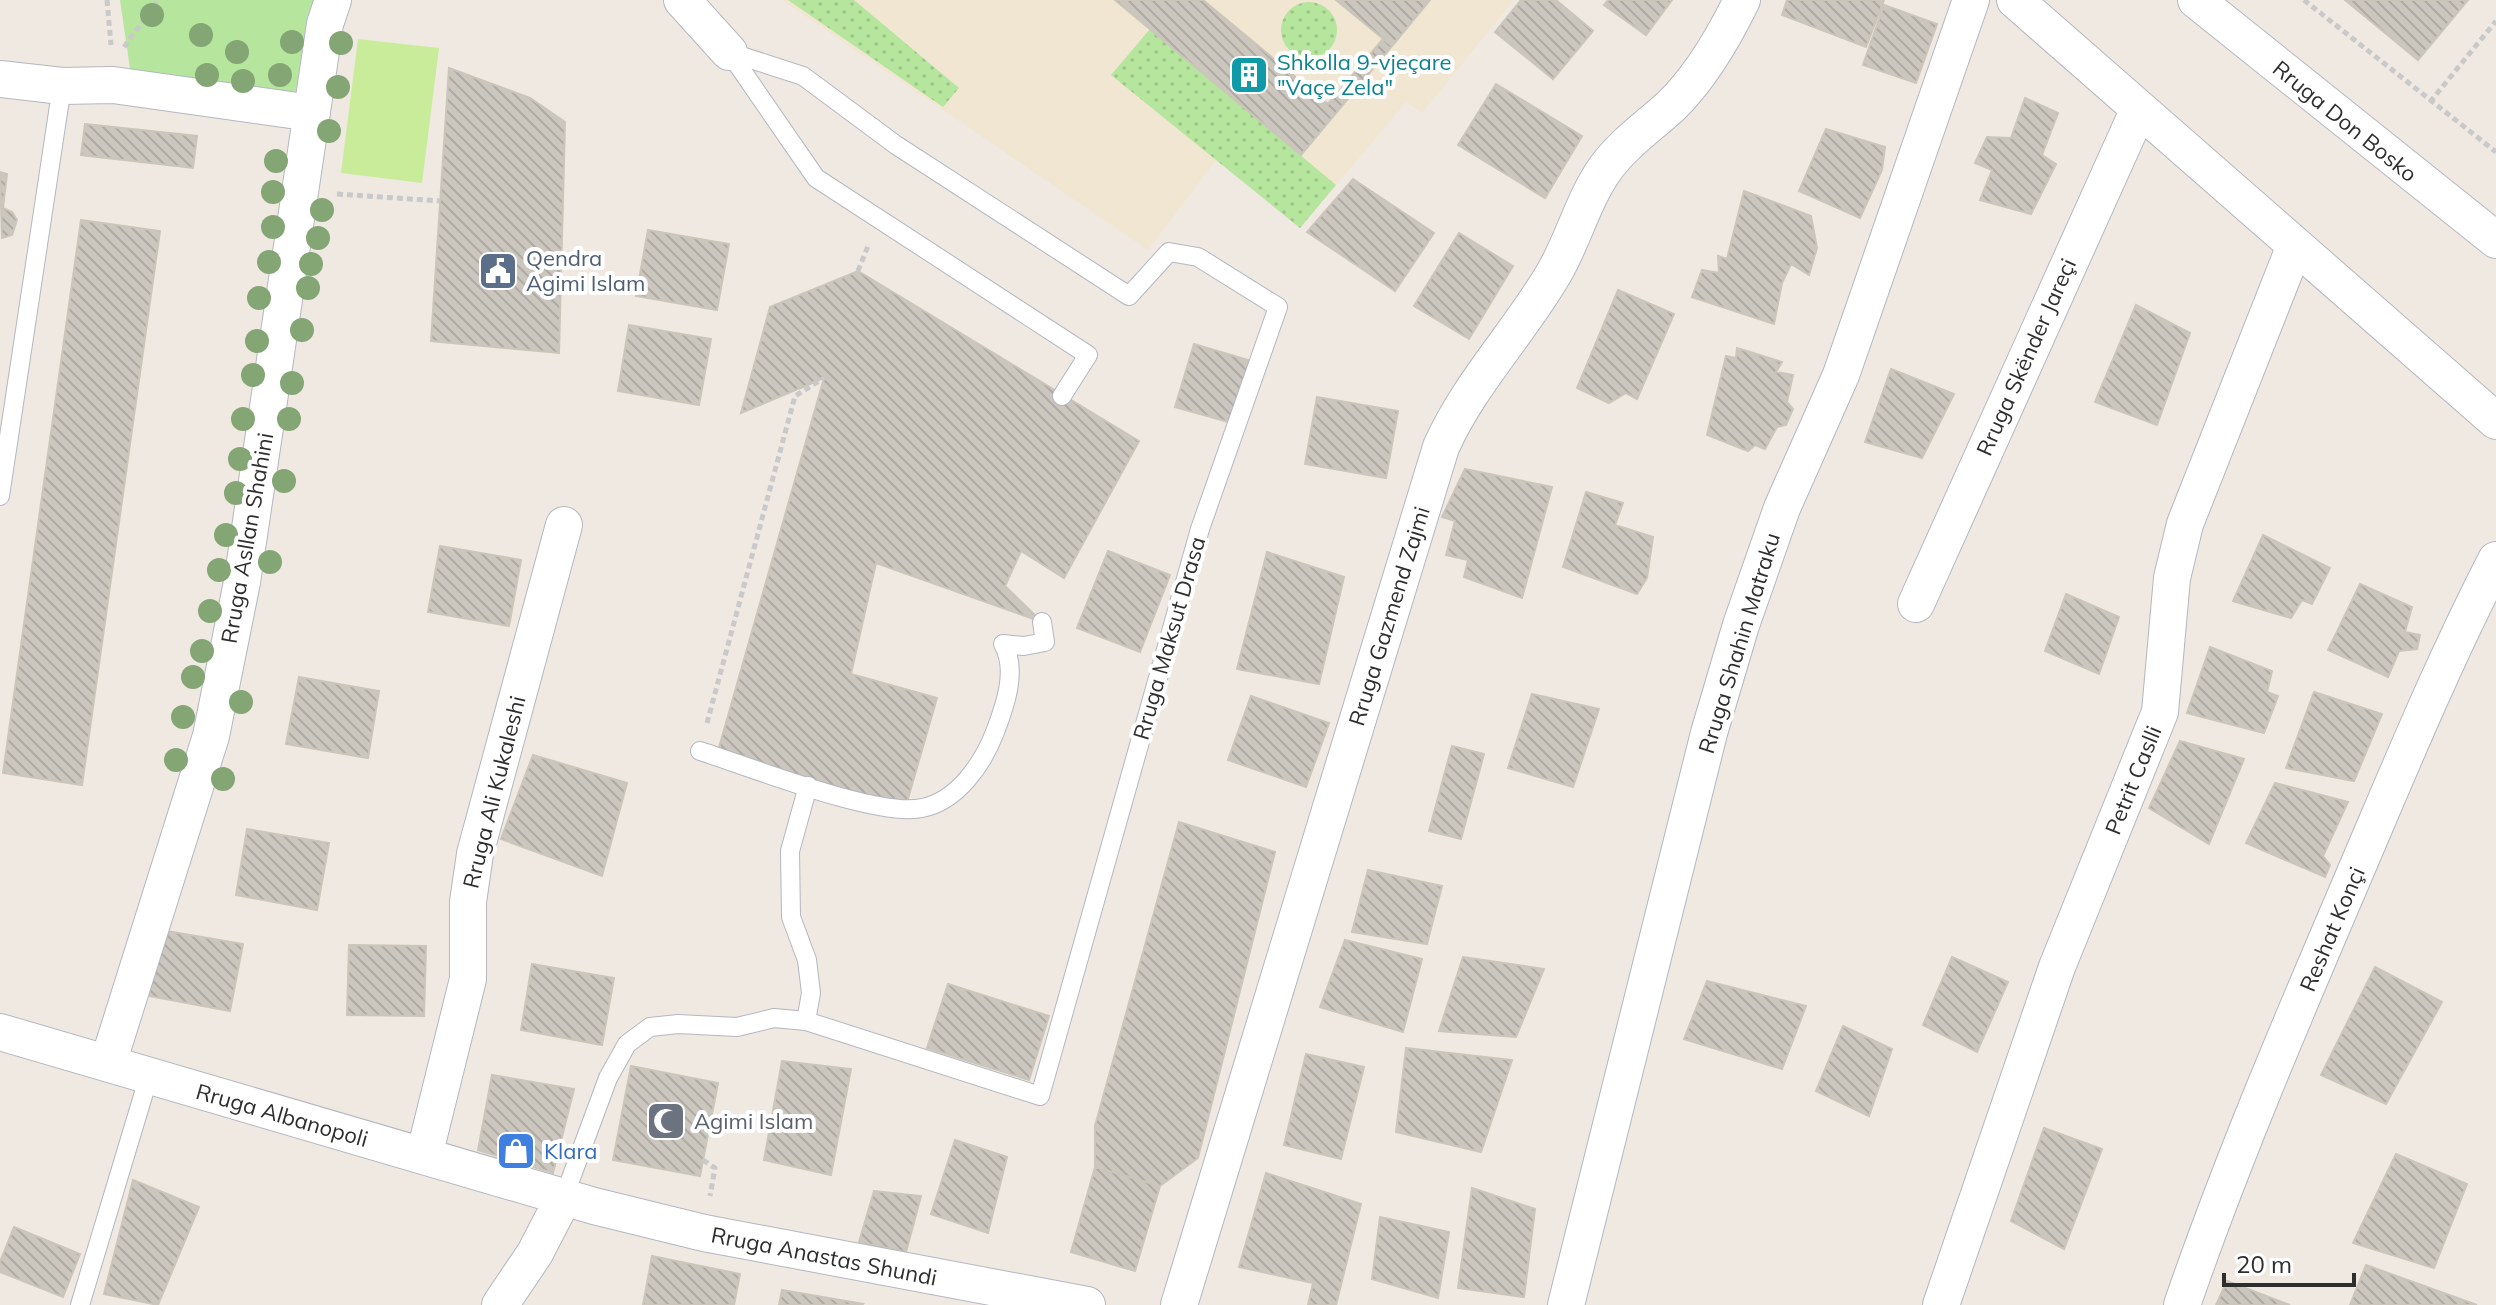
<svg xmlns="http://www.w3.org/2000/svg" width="2496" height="1305" viewBox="0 0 2496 1305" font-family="Mulish,sans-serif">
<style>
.education{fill:#f0e6d1}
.grass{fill:url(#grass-dots)}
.park{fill:#b6e59e}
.pitch{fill:#c9ec9a}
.building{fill:url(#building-back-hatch);stroke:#cbc5ba;stroke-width:2}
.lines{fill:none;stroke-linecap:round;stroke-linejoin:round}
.service-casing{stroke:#b4b7c1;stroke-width:20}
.minor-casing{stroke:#b4b7c1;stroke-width:38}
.path{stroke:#c9c9c9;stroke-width:5;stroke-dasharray:6 4;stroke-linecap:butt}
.service{stroke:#fff;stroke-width:18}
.minor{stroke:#fff;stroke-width:36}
.tree{fill:#84a574}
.labels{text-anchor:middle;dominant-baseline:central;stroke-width:8;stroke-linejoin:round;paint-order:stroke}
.culture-label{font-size:22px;fill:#0d838f;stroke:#fff;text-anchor:start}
.street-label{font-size:22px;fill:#2e2e2e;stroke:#fff}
.service-label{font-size:22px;fill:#4e5e75;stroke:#fff;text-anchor:start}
.worship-label{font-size:22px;fill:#5b616d;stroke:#fff;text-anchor:start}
.shop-label{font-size:22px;fill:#366cbe;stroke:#fff;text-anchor:start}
</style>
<defs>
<pattern id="grass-dots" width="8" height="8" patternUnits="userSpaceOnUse" patternTransform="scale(2)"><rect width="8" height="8" fill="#b6e59e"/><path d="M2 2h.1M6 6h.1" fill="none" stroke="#9dc588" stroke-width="1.8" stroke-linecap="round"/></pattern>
<pattern id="building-back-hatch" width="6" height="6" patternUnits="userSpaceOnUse" patternTransform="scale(2)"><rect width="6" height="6" fill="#cbc7bf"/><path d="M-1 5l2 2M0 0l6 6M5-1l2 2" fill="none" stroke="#afaba4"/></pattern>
</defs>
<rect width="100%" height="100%" fill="#efe9e1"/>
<!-- education -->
<path class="education" d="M782 0H1514L1422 113 1406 102 1300 228 1216 160 1148 250Z"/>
<!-- grass -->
<path class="grass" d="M788 0H854L959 88 943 107Z
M1281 30a28 28 0 1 1 56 0a28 28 0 1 1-56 0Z
M1150 29 1336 185 1300 228 1111 75Z"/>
<!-- park -->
<path class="park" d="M120 0H316L294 99 131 75Z"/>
<!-- pitch -->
<path class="pitch" d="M358 39 439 48 422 183 341 173Z"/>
<!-- building -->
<path class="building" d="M1115 0H1203L1328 104 1383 39 1392 46 1301 155Z
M1336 0H1430L1392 46Z
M1521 0H1556L1593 31 1553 79 1495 32Z
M1608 0H1672L1646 35 1604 5Z
M1787 0H1884L1866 47 1782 15Z
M2345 0H2468L2418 60Z
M1884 5 1937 24 1916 83 1863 65Z
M449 68 530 98 565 122 559 353 431 341Z
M1496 84 1582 136 1545 198 1458 145Z
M2025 98 2058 113 2042 155 2056 164 2031 214 1980 200 1992 170 1975 163 1987 137 2011 138Z
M85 124 197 136 193 168 81 155Z
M1826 129 1885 147 1882 170 1860 218 1799 191Z
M0 172 7 174 3 208 12 212 17 220 12 235 2 238Z
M1353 179 1434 233 1395 291 1307 232Z
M1744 191 1811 216 1817 248 1809 275 1791 264 1782 283 1774 324 1692 297 1702 270 1719 273 1718 256 1727 259Z
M81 220 160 231 82 785 3 773Z
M648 230 729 244 717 310 636 296Z
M1459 233 1513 266 1469 339 1414 306Z
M858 271 1139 441 1064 578 1021 551 1005 586 1042 622 876 563 851 674 937 698 905 809 716 758 824 378 741 413 770 307Z
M1618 290 1674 314 1637 399 1626 393 1609 403 1577 388Z
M2136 305 2190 333 2157 425 2095 402Z
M629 325 711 339 699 405 618 391Z
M1194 344 1251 361 1232 423 1175 407Z
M1737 348 1782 362 1776 372 1793 375 1787 402 1793 409 1786 425 1777 427 1765 449 1755 445 1748 451 1707 435 1726 356 1736 358Z
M1891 369 1954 394 1922 458 1865 442Z
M1317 397 1398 411 1386 478 1305 464Z
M1465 469 1552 487 1522 598 1464 577 1468 560 1446 555 1455 521 1442 517Z
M1586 492 1623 503 1615 525 1653 537 1647 578 1637 594 1563 567Z
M2263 535 2330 568 2312 604 2302 600 2291 618 2233 601Z
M440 546 521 560 509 626 428 612Z
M1108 551 1170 575 1140 652 1077 628Z
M1267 552 1344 577 1319 684 1237 669Z
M2360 584 2412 607 2405 632 2420 635 2417 649 2399 651 2388 677 2328 650Z
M2066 594 2119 617 2099 674 2045 651Z
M2210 647 2272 671 2267 692 2278 696 2264 733 2187 713Z
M299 677 379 691 368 758 286 744Z
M2314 692 2382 714 2354 781 2286 768Z
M1532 694 1599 709 1573 787 1508 768Z
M1251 696 1329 723 1306 787 1228 760Z
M2180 741 2244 759 2209 844 2149 808Z
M1452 746 1484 754 1461 839 1429 831Z
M533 755 627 783 602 876 501 839Z
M2275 783 2348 802 2323 856 2330 865 2325 877 2246 843Z
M1179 822 1275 852 1198 1158 1160 1186 1095 1167V1126Z
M247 829 329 843 317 910 236 895Z
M1368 870 1442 886 1427 944 1352 932Z
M161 930 243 944 230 1011 149 996Z
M1345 940 1422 959 1403 1032 1320 1007Z
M349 945 426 946 424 1016 347 1015Z
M1463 957 1544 969 1516 1037 1439 1031Z
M1952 957 2008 982 1977 1052 1923 1025Z
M532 964 614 978 602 1045 521 1030Z
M2375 967 2442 1002 2386 1104 2321 1075Z
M1707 981 1806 1006 1782 1069 1684 1039Z
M948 984 1049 1016 1029 1080 927 1048Z
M1843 1026 1892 1049 1869 1116 1816 1091Z
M1406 1048 1512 1060 1481 1152 1396 1132Z
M1306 1054 1364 1067 1341 1159 1284 1145Z
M782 1061 851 1069 831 1175 764 1160Z
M631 1066 718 1083 700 1176 613 1160Z
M492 1075 574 1089 553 1173 478 1150Z
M2044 1128 2102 1149 2064 1249 2011 1221Z
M955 1140 1007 1157 988 1233 931 1214Z
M2396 1154 2467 1184 2434 1268 2353 1243Z
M1095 1167 1160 1186 1135 1271 1071 1252Z
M1266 1173 1361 1204 1336 1305H1308L1313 1283 1239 1267Z
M133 1180 199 1207 158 1305 104 1294Z
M1472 1188 1535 1209 1524 1297 1458 1288Z
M874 1191 921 1196 906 1252 859 1242Z
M1380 1217 1449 1232 1438 1298 1372 1279Z
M14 1227 80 1254 63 1297 0 1272V1262Z
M652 1256 740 1274 734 1305H643Z
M2366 1265 2477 1305H2350Z
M2227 1281 2290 1305H2216Z
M782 1290 863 1304 862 1305H779Z"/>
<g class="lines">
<!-- service casing -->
<g class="service-casing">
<path id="service" d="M729 52 816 178 1088 355 1062 396
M0 496 62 86
M700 751C748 766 878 818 922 808 958 801 983 763 995 732 1005 706 1018 670 1003 644L1024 646 1045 642 1042 622
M806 1021 811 993 807 960 791 917 790 851 808 786
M564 1197 608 1078 627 1044 650 1027 678 1024 737 1027 774 1018 806 1021 1040 1096 1200 529 1278 307 1198 257 1169 252 1129 296 896 145 803 76 729 52
M80 1305 149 1076"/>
</g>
<!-- minor casing -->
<g class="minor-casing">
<path id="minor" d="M682 0 729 52
M2015 0 2496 421
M2196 0 2496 240
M0 79 62 86 113 85 312 113
M1916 604 2138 111
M0 1032 594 1206 704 1233 1087 1305
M108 1063 211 736 242 582 325 24 333 0
M424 1156 468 979V902L475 854 564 525
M500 1305 535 1253 564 1197
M1179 1305 1441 447C1469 384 1519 333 1554 273 1573 241 1583 200 1605 169 1623 144 1648 127 1671 106 1701 77 1724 37 1742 0
M1566 1305 1709 733 1741 625 1782 508 1841 375 1971 0
M1941 1305 2057 967 2160 712 2172 578 2185 524 2294 248
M2182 1305C2231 1163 2290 1025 2349 887 2396 777 2441 667 2496 560"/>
</g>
<!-- path -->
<path class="path" d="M107 0 111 45
M2304 0 2496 152
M124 47 158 0
M2430 102 2496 21
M337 194 440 201
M858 271 868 246
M707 723 795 396 824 378
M703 1160 715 1168 710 1196"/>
<!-- service -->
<use href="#service" class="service"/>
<!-- minor -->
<use href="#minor" class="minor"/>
</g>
<!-- trees -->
<g class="tree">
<circle cx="152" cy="15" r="12"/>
<circle cx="201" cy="35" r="12"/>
<circle cx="292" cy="42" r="12"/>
<circle cx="341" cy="43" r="12"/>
<circle cx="237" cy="52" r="12"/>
<circle cx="207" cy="75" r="12"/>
<circle cx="280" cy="75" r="12"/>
<circle cx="243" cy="81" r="12"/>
<circle cx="338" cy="87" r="12"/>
<circle cx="329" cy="131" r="12"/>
<circle cx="276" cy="161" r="12"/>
<circle cx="273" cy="192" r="12"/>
<circle cx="322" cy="210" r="12"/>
<circle cx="273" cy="227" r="12"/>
<circle cx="318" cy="238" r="12"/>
<circle cx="269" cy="262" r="12"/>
<circle cx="311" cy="264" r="12"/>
<circle cx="308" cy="288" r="12"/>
<circle cx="259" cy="298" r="12"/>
<circle cx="302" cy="330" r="12"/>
<circle cx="257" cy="341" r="12"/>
<circle cx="253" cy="375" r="12"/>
<circle cx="292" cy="383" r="12"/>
<circle cx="243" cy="419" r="12"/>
<circle cx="289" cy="419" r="12"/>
<circle cx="240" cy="459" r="12"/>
<circle cx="284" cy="481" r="12"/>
<circle cx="236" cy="493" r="12"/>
<circle cx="226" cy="535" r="12"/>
<circle cx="270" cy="562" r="12"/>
<circle cx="219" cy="570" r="12"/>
<circle cx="210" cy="611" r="12"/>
<circle cx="202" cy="651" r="12"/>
<circle cx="193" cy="677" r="12"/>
<circle cx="241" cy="702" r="12"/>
<circle cx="183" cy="717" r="12"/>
<circle cx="176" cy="760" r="12"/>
<circle cx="223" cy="779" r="12"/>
</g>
<!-- icons -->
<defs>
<g id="building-square" transform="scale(2)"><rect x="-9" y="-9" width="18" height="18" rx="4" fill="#0f9aa8" stroke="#fff"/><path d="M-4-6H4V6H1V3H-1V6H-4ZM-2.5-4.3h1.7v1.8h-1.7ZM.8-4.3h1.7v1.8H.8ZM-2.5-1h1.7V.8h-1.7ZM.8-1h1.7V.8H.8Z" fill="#fff"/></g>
<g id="civic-square" transform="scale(2)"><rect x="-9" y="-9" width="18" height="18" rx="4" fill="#5c6f8a" stroke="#fff"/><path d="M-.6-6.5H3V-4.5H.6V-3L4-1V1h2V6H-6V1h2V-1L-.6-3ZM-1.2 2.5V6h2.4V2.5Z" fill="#fff"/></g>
<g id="mosque-square" transform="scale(2)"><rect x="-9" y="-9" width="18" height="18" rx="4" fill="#6b7280" stroke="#fff"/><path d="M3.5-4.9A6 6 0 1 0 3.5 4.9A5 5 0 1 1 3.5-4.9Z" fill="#fff"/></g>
<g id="shop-square" transform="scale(2)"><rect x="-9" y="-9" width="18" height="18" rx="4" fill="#3f7fe0" stroke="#fff"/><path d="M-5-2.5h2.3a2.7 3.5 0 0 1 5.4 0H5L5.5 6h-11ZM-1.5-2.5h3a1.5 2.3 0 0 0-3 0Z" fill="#fff"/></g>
</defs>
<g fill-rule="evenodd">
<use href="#building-square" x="1249" y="75"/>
<use href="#civic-square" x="498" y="271"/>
<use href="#mosque-square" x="666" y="1121"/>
<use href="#shop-square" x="516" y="1151"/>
</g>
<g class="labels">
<!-- culture labels -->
<g class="culture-label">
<text x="1277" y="62">Shkolla 9-vjeçare<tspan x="1277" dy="25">"Vaçe Zela"</tspan></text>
</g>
<!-- street labels -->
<g class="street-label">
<text transform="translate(2345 121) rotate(39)">Rruga Don Bosko</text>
<text transform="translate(2026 357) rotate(-66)">Rruga Skënder Jareçi</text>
<text transform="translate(247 538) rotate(-80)">Rruga Asllan Shahini</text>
<text transform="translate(1389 616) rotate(-73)">Rruga Gazmend Zajmi</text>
<text transform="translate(1169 638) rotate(-74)">Rruga Maksut Drasa</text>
<text transform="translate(1739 643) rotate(-73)">Rruga Shahin Matraku</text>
<text transform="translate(2133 780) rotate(-68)">Petrit Caslli</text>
<text transform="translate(494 792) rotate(-76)">Rruga Ali Kukaleshi</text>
<text transform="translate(2332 929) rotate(-67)">Reshat Konçi</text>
<text transform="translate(282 1115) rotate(16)">Rruga Albanopoli</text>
<text transform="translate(824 1256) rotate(11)">Rruga Anastas Shundi</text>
</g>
<!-- service labels -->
<g class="service-label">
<text x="526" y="258">Qendra<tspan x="526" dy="25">Agimi Islam</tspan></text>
</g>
<!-- worship labels -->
<g class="worship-label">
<text x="694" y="1121">Agimi Islam</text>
</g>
<!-- shop labels -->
<g class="shop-label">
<text x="544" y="1151">Klara</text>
</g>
</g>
<!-- scale -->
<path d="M2224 1273v12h130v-12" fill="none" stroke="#2e2e2e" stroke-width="4"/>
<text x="2236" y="1273" font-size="24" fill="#2e2e2e" stroke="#ffffff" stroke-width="6" paint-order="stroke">20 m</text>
</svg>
